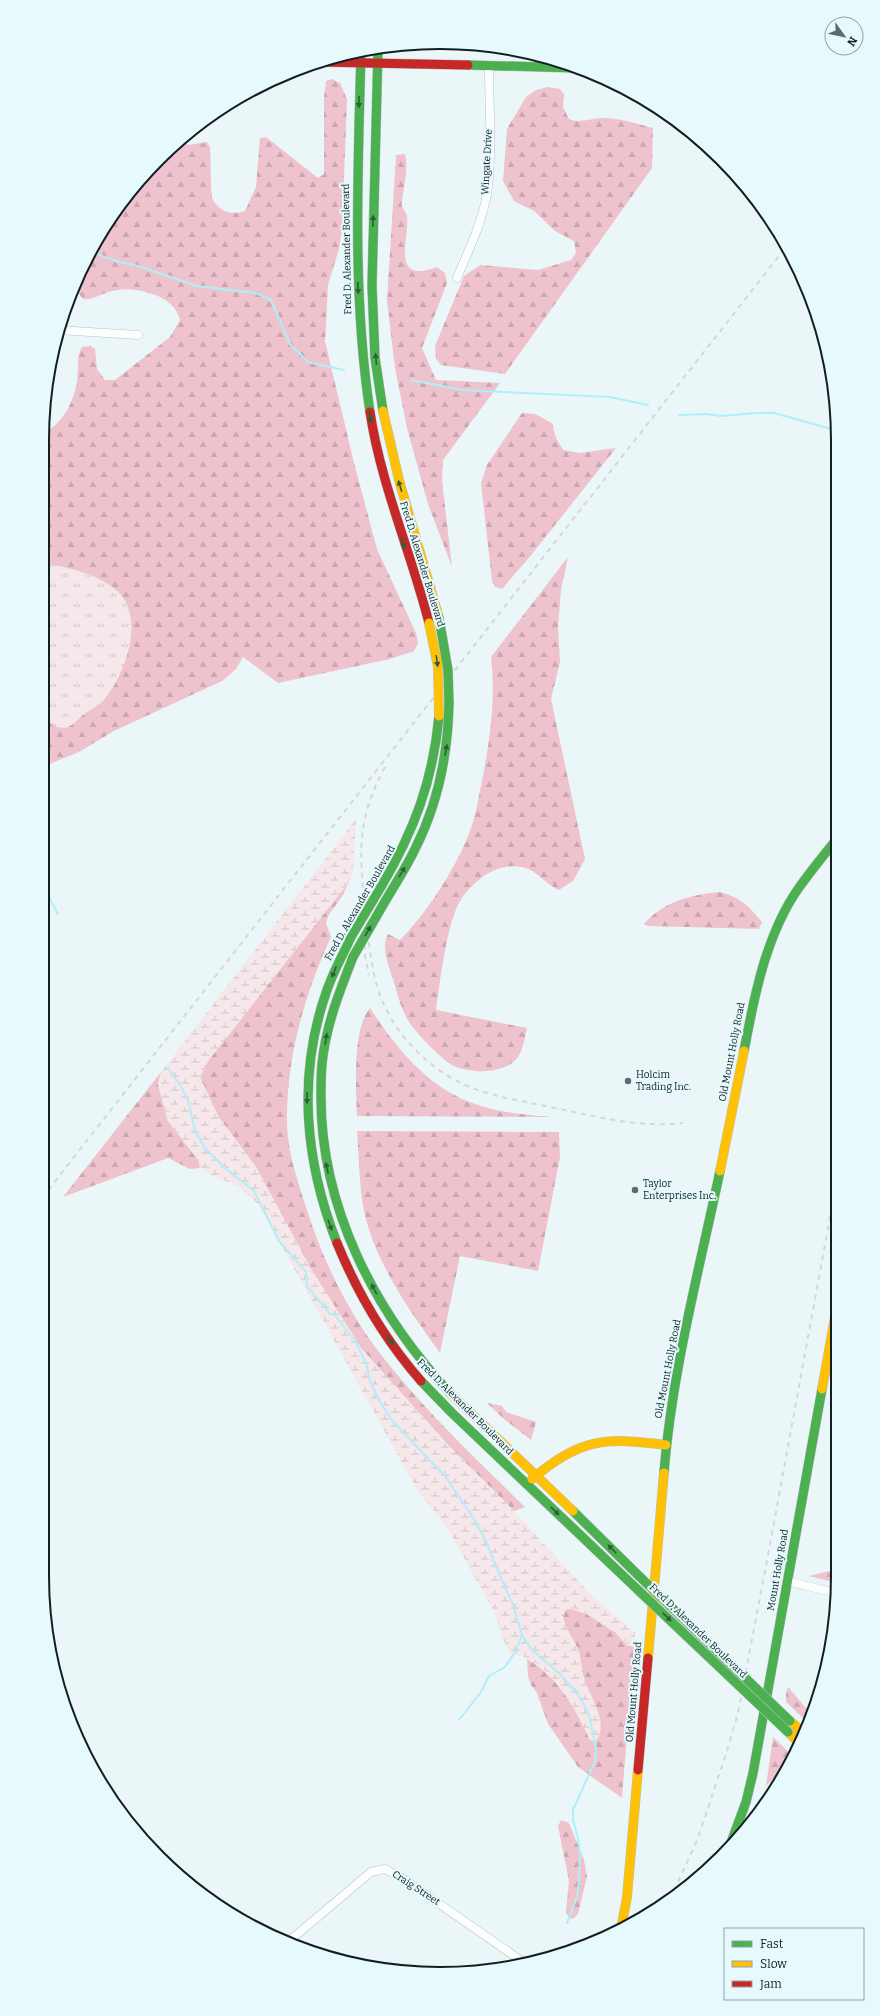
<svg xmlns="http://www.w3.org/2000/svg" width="880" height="2016" viewBox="0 0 880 2016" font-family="Bitter,serif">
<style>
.grass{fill:url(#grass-tufts)}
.forest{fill:url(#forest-firs)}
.wetland{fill:url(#wetland-marsh)}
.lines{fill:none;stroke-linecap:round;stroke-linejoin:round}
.stream{stroke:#afeffa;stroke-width:2}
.street-casing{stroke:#b8c3c5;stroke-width:9}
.fast-casing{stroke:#b8c3c5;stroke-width:10}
.slow-casing{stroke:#b8c3c5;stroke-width:10}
.jam-casing{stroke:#b8c3c5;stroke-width:10}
.street{stroke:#fcfefe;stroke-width:8}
.fast{stroke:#4caf50;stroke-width:9}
.slow{stroke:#ffc107;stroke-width:9}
.jam{stroke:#c62828;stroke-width:9}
.rail{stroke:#d4d7d8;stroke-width:2;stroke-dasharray:5 5;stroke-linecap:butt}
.fast-bridge-casing{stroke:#b8c3c5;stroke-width:10;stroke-linecap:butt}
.slow-bridge-casing{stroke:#b8c3c5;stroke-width:10;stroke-linecap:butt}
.fast-bridge{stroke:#4caf50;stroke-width:9}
.slow-bridge{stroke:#ffc107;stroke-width:9}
.oneway{fill:#2c6036}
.poi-dot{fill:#5e6a6c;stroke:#e6fafd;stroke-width:1.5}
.labels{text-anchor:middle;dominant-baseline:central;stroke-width:4;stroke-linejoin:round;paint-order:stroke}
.street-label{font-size:10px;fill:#121f21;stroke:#e6fafd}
.poi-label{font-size:10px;fill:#121f21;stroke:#e6fafd;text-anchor:start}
.rim{fill:none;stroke:#121f21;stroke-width:2}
</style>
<defs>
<pattern id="grass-tufts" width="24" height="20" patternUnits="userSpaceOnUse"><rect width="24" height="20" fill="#f5e7ea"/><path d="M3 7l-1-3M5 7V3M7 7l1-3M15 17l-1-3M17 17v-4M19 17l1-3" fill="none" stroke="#d1c6c8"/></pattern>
<pattern id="forest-firs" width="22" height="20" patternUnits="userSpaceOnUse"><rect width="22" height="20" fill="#eec3ce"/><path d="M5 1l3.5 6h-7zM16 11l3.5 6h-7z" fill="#cba7b1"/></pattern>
<pattern id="wetland-marsh" width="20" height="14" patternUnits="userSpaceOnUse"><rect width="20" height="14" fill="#f5e7ea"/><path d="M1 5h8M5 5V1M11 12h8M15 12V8" fill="none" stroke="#d1c6c8"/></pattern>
</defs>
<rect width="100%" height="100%" fill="#ebf6f8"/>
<!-- grass -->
<path class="grass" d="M42 563C69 568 94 572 116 590 147 616 125 676 103 701 97 707 89 710 83 715 77 720 73 725 66 728L57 727 42 717Z"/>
<!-- forest -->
<path class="forest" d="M332 79 340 83 347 99 342 230 339 249 328 285 325 341 354 463 377 549 416 633 418 643 414 651 390 659 278 683 243 657 236 669 222 681 114 731 79 752 42 767V717L57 727 66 728C73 725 77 720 83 715 89 710 97 707 103 701 125 676 147 616 116 590 94 572 69 568 42 563L43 432H46C64 421 74 402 77 381 79 369 76 357 82 347L90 346 95 349 97 369 105 380H115L170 337 180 320C177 308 169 301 158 296 140 289 122 286 103 294 95 297 92 300 83 299L74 288 95 241 141 177 182 139 188 145 207 142 210 147C211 158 210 192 213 200 220 213 234 215 245 211L256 187 260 138 266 137 318 178 324 174V97L326 81Z
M548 87 560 89 564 94 563 107 569 119C580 124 591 118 603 118 620 118 637 124 653 128L652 168 505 374 441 365 436 359 435 346 464 276 480 265 538 270 571 260 576 253 574 241 555 231 534 211 514 201 503 181 507 129 526 97 536 90Z
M405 154C408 167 405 181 403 194 403 197 401 203 402 206 403 210 407 213 407 217 410 238 389 285 437 267L445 273 447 283 422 348 436 380 500 383 443 460 442 481 452 567 428 504 407 428 395 368 387 301 396 155Z
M522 413 535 414 552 423 556 438 563 450 579 453 616 448 532 554 502 589 495 587 492 581 481 483 487 465Z
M568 557 561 590 558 627 560 662 551 699 585 859 573 881 559 890C545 884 536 869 521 867 507 864 492 870 481 878 474 884 467 890 462 898 447 918 440 983 436 1010L527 1028C525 1037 523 1050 518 1057 505 1075 469 1074 452 1065 441 1059 416 1033 409 1022 400 1008 397 991 392 976 388 964 381 946 388 934L400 940C428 912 461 861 473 822 477 809 479 794 482 781 490 739 496 700 491 657Z
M353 872 343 895 328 916 326 923 331 937C305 994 288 1051 287 1115 286 1145 295 1173 304 1201 321 1257 347 1311 382 1356 425 1411 476 1459 525 1507L514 1511 448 1445 361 1348 311 1269 256 1167 218 1116 200 1077 208 1061 345 887Z
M720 892C741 898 748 905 762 922L759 929 648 926 644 924C664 901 691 895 720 892Z
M370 1008C396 1048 428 1088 475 1104 499 1113 525 1114 550 1117L357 1116C356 1089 352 1029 370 1008Z
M161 1072 158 1084 168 1121 199 1161 200 1168 190 1169 168 1158 63 1197Z
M357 1131 559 1132 560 1157 538 1271 460 1256 440 1353C409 1310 375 1262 364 1211 359 1185 359 1157 357 1131Z
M487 1403 502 1406 506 1412 536 1422 531 1440 504 1419Z
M838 1569 837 1583 809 1576Z
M567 1608 582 1611 616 1633 627 1645 634 1647 622 1798 578 1767 548 1724 537 1693 531 1685 528 1676 527 1659C557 1676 577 1709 590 1740L597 1709 587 1688 581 1667 579 1651 565 1628 563 1616Z
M788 1687 812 1715 808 1723 786 1702V1694Z
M773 1737 793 1756 779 1782 777 1775 766 1786Z
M561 1820 569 1823 584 1860 587 1876 578 1914 574 1918 570 1919 566 1912 569 1881 558 1826Z"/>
<!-- wetland -->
<path class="wetland" d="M356 819 353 872 345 887 208 1061 200 1077 218 1116 256 1167 311 1269 361 1348 448 1445 514 1511 593 1597 635 1632 634 1647C625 1644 622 1638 615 1632 599 1621 586 1611 567 1609L563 1616C566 1632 575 1639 579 1652 581 1661 582 1670 584 1679 590 1696 611 1725 595 1742L590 1740C578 1713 552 1666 522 1656 518 1655 514 1655 510 1654L502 1637 494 1612 448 1529 417 1490 259 1205 238 1186 213 1176 200 1168 199 1161 168 1121 158 1084 161 1072Z"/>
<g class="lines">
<!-- stream -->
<path class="stream" d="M91 252 116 261 138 266 197 286 256 293 271 300 290 344 308 362 344 370
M411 380 462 390 610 397 648 405
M679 415 706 414 721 416 757 413H774L835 430
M48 895 58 914
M168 1068 180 1085 188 1100 195 1131 204 1147 226 1169 254 1191 279 1241 306 1272 307 1286 330 1314 335 1315 355 1341 366 1363 370 1381 380 1402 393 1422 445 1476 470 1513 484 1537 506 1590 513 1604 522 1635 531 1649 560 1674 579 1696 589 1715 596 1749 595 1761 573 1810V1820L578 1838 580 1853 579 1882 577 1897 567 1923
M459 1720 481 1692 489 1676 505 1667 516 1651 522 1635"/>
<!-- street casing -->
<g class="street-casing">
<path id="street" d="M457 278C468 252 482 223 487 194 493 154 489 107 489 66
M58 330 138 335
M787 1581 836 1593
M288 1942 371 1872 385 1869 402 1878 526 1964"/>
</g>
<!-- fast casing -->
<g class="fast-casing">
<path id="fast" d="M378 49 372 286 375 358 383 411
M361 52C358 172 352 293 370 412
M468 65 577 68
M381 887C414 831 433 781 439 716
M383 905C394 886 406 868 415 849 438 804 448 753 449 703
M353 957C339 993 326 1025 322 1064 321 1074 321 1084 321 1094 320 1207 375 1313 451 1394
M744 1051C754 997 766 935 798 889 810 872 823 856 836 840
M337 1243C305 1162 297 1076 326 993 332 974 343 955 351 937
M421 1381 452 1413 638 1590
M664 1473C672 1371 699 1271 720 1171
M573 1511 640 1577
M729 1848 746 1802 753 1773 822 1389"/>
</g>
<!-- slow casing -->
<g class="slow-casing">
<path id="slow" d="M383 411 399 480 439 618
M720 1171 744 1051
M822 1389 837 1306
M451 1394 573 1511
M532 1479C581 1438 605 1437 666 1445
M648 1658 664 1473
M790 1721 804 1733
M788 1732 799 1743
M621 1929 627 1897 638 1770"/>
</g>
<!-- jam casing -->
<g class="jam-casing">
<path id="jam" d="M320 62 468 65
M370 412C381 485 411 552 429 623
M337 1243C357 1292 386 1341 421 1381
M638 1770 648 1658"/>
</g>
<!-- street -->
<use href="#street" class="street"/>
<!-- fast -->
<use href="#fast" class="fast"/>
<!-- slow -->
<use href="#slow" class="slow"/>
<!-- jam -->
<use href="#jam" class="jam"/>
<!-- rail -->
<path class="rail" d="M385 767C356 820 359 855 366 913 368 936 370 959 376 982 388 1032 435 1078 484 1092 507 1099 531 1103 555 1108 599 1117 638 1128 683 1123
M365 944V956L369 975
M42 1198 786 247
M670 1900 698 1838 726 1754 738 1713 771 1539 837 1179"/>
<!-- fast-bridge casing -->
<g class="fast-bridge-casing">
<path id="fast-bridge" d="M439 618 448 670 449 703
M351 937 381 887
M353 957 383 905
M640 1577 790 1721
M638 1590 788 1732"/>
</g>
<!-- slow-bridge casing -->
<g class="slow-bridge-casing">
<path id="slow-bridge" d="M429 623 438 667 439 716"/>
</g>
<!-- fast-bridge -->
<use href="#fast-bridge" class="fast-bridge"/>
<!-- slow-bridge -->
<use href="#slow-bridge" class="slow-bridge"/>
</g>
<!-- one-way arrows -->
<defs><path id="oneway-solid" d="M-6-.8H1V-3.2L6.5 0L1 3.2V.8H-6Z"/></defs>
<g class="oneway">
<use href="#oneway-solid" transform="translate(359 102) rotate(91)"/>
<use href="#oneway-solid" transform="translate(373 221) rotate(-89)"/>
<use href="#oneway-solid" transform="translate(358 288) rotate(88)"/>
<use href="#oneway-solid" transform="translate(376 359) rotate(-95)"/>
<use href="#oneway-solid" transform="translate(370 417) rotate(80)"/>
<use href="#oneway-solid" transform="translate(400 486) rotate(-107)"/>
<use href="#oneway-solid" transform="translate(403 543) rotate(73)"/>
<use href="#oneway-solid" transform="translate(437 661) rotate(82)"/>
<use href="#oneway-solid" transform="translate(446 750) rotate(-80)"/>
<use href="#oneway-solid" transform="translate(402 872) rotate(-59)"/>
<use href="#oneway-solid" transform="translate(368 931) rotate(-60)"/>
<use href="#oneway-solid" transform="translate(334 972) rotate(112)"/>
<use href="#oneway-solid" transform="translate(326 1039) rotate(-80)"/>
<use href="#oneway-solid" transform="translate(307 1098) rotate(90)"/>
<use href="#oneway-solid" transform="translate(327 1168) rotate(-103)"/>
<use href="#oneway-solid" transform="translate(330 1225) rotate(70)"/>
<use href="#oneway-solid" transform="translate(374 1289) rotate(-118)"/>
<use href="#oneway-solid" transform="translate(390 1340) rotate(55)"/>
<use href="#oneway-solid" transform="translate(555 1511) rotate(44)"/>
<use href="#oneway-solid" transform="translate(612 1549) rotate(-134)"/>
<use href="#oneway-solid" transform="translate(667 1617) rotate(44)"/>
</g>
<!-- markers -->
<g class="poi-dot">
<circle cx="628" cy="1081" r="4"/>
<circle cx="635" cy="1190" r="4"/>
</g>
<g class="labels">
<!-- street labels -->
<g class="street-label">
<text transform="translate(487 162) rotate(-87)">Wingate Drive</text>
<text transform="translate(347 249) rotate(-91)">Fred D. Alexander Boulevard</text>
<text transform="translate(422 564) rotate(73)">Fred D. Alexander Boulevard</text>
<text transform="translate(360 903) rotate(-60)">Fred D. Alexander Boulevard</text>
<text transform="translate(732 1052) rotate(-79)">Old Mount Holly Road</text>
<text transform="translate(668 1369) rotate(-79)">Old Mount Holly Road</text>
<text transform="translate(465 1407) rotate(45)">Fred D. Alexander Boulevard</text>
<text transform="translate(778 1570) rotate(-80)">Mount Holly Road</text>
<text transform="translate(698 1631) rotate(44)">Fred D. Alexander Boulevard</text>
<text transform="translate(634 1692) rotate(-85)">Old Mount Holly Road</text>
<text transform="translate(416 1888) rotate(33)">Craig Street</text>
</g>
<!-- poi labels -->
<g class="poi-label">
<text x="636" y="1075">Holcim<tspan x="636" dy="12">Trading Inc.</tspan></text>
<text x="643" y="1184">Taylor<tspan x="643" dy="12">Enterprises Inc.</tspan></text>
</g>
</g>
<!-- crop -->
<path d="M0 0H880V2016H0ZM440 49H440A391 391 0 0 1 831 440V1576A391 391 0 0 1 440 1967H440A391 391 0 0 1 49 1576V440A391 391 0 0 1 440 49Z" fill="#e6fafd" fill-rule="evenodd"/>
<path class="rim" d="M440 49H440A391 391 0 0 1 831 440V1576A391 391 0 0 1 440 1967H440A391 391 0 0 1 49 1576V440A391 391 0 0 1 440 49Z"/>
<!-- legend -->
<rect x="724" y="1928" width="140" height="72" fill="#e6fafd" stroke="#91a2a5"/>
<rect x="732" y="1941" width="20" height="6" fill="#4caf50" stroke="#91a2a5"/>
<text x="760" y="1948" font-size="12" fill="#121f21">Fast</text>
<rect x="732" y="1961" width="20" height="6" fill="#ffc107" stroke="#91a2a5"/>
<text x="760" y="1968" font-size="12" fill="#121f21">Slow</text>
<rect x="732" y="1981" width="20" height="6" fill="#c62828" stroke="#91a2a5"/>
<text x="760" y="1988" font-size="12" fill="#121f21">Jam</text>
<!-- north arrow -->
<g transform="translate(844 36) rotate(123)"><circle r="19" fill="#e6fafd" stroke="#91a2a5"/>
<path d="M0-3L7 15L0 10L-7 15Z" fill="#5e6a6c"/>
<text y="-6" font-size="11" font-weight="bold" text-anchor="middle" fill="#121f21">N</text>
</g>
</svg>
